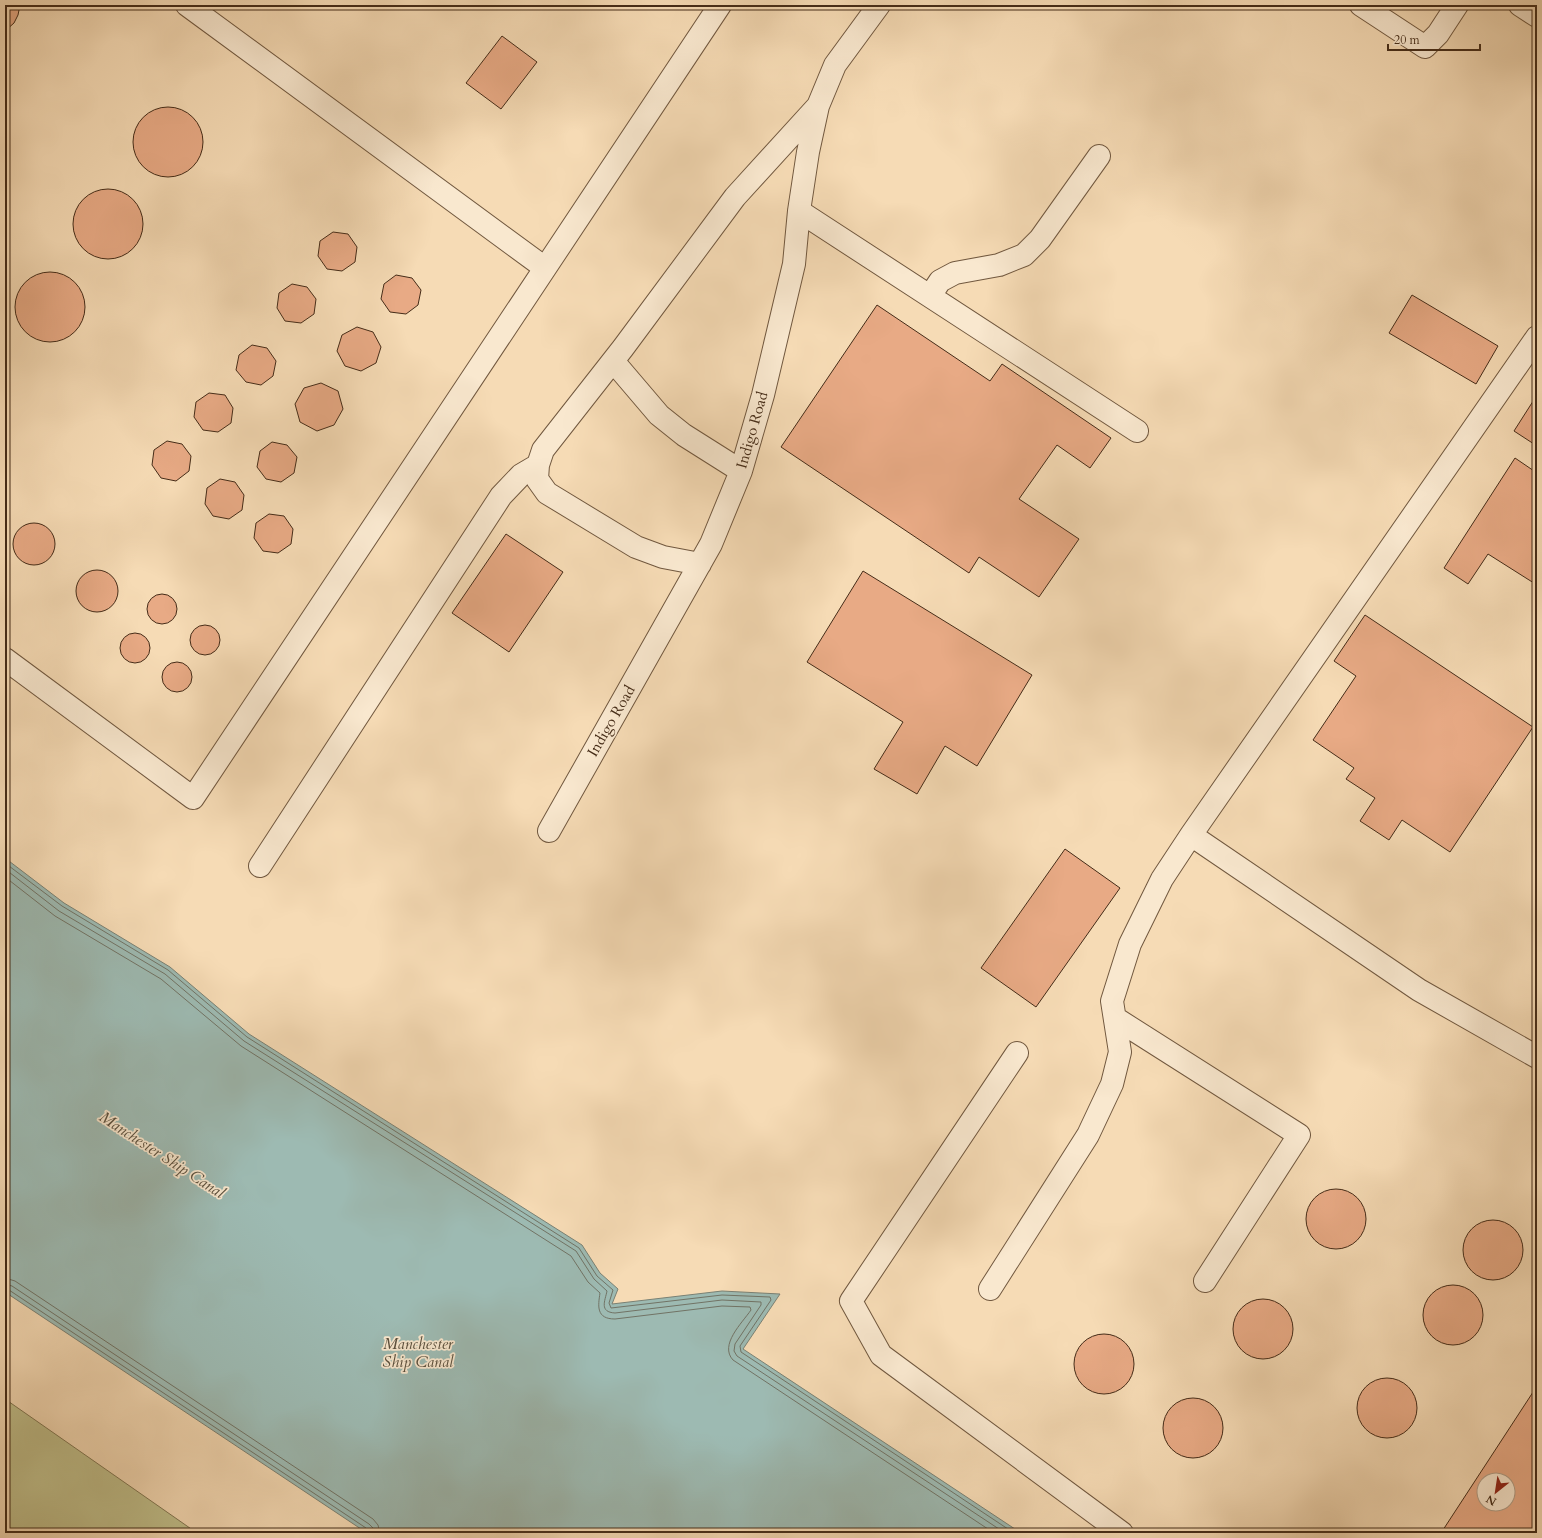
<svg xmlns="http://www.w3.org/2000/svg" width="1542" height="1538" viewBox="0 0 1542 1538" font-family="Cardo,serif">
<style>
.green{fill:#c0bf8b;stroke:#827652}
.water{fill:#9dbab2;stroke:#7a8174}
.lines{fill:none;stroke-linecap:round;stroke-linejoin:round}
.shore{stroke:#717365;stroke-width:1}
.building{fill:#e8aa85;stroke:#452c18;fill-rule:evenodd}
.minor-casing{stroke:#71583f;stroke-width:24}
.minor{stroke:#f9e8cf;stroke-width:22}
.labels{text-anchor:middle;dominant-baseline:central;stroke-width:3.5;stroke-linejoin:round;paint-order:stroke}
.street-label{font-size:15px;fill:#452c18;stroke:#f9e8cf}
.water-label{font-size:16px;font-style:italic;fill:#5b503e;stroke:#f9e8cf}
</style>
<rect width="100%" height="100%" fill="#f6dbb5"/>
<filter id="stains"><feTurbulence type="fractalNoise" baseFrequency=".005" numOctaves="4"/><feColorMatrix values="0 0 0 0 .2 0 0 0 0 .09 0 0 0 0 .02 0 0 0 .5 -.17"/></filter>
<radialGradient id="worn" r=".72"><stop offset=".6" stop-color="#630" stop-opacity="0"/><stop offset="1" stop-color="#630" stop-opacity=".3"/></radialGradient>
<!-- green -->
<path class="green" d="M5 1399 197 1533H5Z"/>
<!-- water -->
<path class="water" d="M5 858 64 903 170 967 249 1034 582 1245 600 1273 618 1289 612 1304 722 1291 780 1294 743 1349 1021 1533H367L5 1292Z"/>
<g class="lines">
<!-- shore -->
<path class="shore" d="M5 863 62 906 168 970 247 1037 579 1248 597 1276 613 1290 609 1303 611 1308 722 1295 770 1297 771 1300 740 1346 741 1352 1014 1533
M5 869 59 911 165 974 244 1041 576 1251 594 1279 607 1291C605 1301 599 1312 615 1313L722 1300 761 1302V1305L735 1344 734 1351 737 1356 1005 1533
M5 877 55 916 161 979 241 1046 571 1256 588 1282 600 1293C598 1306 596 1319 615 1319L722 1306 750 1307 751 1310C742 1323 719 1345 733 1360L994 1533
M5 1278 15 1281 373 1519 378 1525 380 1533
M5 1284 12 1286 369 1524 373 1528 374 1533
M5 1289 9 1290 366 1528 369 1533"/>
</g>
<!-- building -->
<path class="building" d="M5 5H20L18 15 14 23 5 31Z
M502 36 537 62 501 109 466 83Z
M133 142a35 35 0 1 1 70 0a35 35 0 1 1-70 0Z
M73 224a35 35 0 1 1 70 0a35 35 0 1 1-70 0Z
M333 232 348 234 357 247 355 262 342 271 327 269 318 256 320 241Z
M15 307a35 35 0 1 1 70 0a35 35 0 1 1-70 0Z
M396 275 412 278 421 290 418 305 406 314 390 312 381 299 384 284Z
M292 284 307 287 316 299 314 314 301 323 285 321 277 308 279 293Z
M1412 295 1498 346 1476 384 1389 333Z
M877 305 990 381 1002 364 1111 438 1090 468 1057 445 1019 499 1079 539 1039 597 979 557 969 573 781 447Z
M357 327 373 332 381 347 376 363 361 371 345 366 337 351 342 335Z
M252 345 267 348 276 361 273 376 261 385 246 382 236 370 239 355Z
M321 383 338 391 343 409 334 425 317 431 300 422 295 404 304 388Z
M209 393 225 395 233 408 231 423 218 432 203 430 194 417 196 402Z
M1537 395V446L1514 431Z
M167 441 182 444 191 456 189 471 176 481 161 478 152 465 154 450Z
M272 442 287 445 297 457 294 473 281 482 266 479 257 467 260 451Z
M1515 458 1537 473V585L1488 554 1468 584 1444 568Z
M220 479 235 482 244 495 242 510 229 519 213 516 205 504 207 488Z
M269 514 284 516 293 529 291 544 278 553 263 551 254 538 256 523Z
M13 544a21 21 0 1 1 42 0a21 21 0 1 1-42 0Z
M506 534 563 572 509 652 452 613Z
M76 591a21 21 0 1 1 42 0a21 21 0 1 1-42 0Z
M863 571 1032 675 977 766 945 746 917 794 874 769 903 722 807 662Z
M147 609a15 15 0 1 1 30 0a15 15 0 1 1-30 0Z
M1365 615 1533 727 1450 852 1402 820 1389 840 1360 821 1375 798 1346 779 1354 768 1313 740 1356 676 1334 661Z
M190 640a15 15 0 1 1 30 0a15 15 0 1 1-30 0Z
M120 648a15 15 0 1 1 30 0a15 15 0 1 1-30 0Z
M162 677a15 15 0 1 1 30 0a15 15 0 1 1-30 0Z
M1065 849 1120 888 1036 1007 981 968Z
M1306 1219a30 30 0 1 1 60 0a30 30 0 1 1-60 0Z
M1463 1250a30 30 0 1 1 60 0a30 30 0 1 1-60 0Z
M1423 1315a30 30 0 1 1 60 0a30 30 0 1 1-60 0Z
M1233 1329a30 30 0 1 1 60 0a30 30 0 1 1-60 0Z
M1074 1364a30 30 0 1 1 60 0a30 30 0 1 1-60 0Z
M1357 1408a30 30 0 1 1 60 0a30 30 0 1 1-60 0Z
M1537 1386V1533H1441ZM1484 1480H1508V1504H1484Z
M1163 1428a30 30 0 1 1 60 0a30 30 0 1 1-60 0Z"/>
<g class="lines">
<!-- minor casing -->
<g class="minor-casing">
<path id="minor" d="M187 5 545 268
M1361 5 1425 47 1438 34 1457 5
M1520 5 1537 16
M799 211 1137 431
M930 296 940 281 955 273 999 265 1024 255 1040 239 1099 156
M613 361 659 415 684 435 741 471
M700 564 663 557 636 547 547 493 537 479 538 465 543 450 623 348 735 197 817 107
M5 659 193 798 720 5
M549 831 711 544 741 471 763 395 794 264 799 211 808 152 818 106 835 65 879 5
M1191 835 1419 990 1537 1057
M260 866 501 496 521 475 538 465
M1115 1018 1299 1135 1205 1281
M1017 1053 851 1301 881 1355 1122 1533
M990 1289 1088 1135 1112 1084 1120 1052 1112 1001 1130 944 1162 879 1191 835 1537 337"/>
</g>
<!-- minor -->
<use href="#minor" class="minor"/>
</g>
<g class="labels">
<!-- street labels -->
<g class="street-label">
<text transform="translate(752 430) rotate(-74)">Indigo Road</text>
<text transform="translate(611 721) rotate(-60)">Indigo Road</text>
</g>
<!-- water labels -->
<g class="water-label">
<text transform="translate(162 1155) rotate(33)">Manchester Ship Canal</text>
<text x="418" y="1344">Manchester<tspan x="418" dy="18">Ship Canal</tspan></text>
</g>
</g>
<!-- margin -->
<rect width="1542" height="1538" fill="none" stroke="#f6dbb5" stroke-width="20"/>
<rect x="6" y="6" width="1530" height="1526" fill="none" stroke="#452c18" stroke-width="2"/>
<rect x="10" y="10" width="1522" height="1518" fill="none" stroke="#452c18"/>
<!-- north arrow -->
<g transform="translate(1496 1492) rotate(210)"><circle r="19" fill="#f9e8cf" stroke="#b19d86"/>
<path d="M0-3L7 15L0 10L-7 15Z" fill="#8f2418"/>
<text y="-6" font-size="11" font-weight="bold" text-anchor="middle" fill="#452c18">N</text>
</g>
<!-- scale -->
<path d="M1388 44v6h92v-6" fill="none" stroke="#452c18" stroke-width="2"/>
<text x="1394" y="44" font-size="12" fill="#452c18" stroke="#f9e8cf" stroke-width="3" paint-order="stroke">20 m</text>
<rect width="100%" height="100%" filter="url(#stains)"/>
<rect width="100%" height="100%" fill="url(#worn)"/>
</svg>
